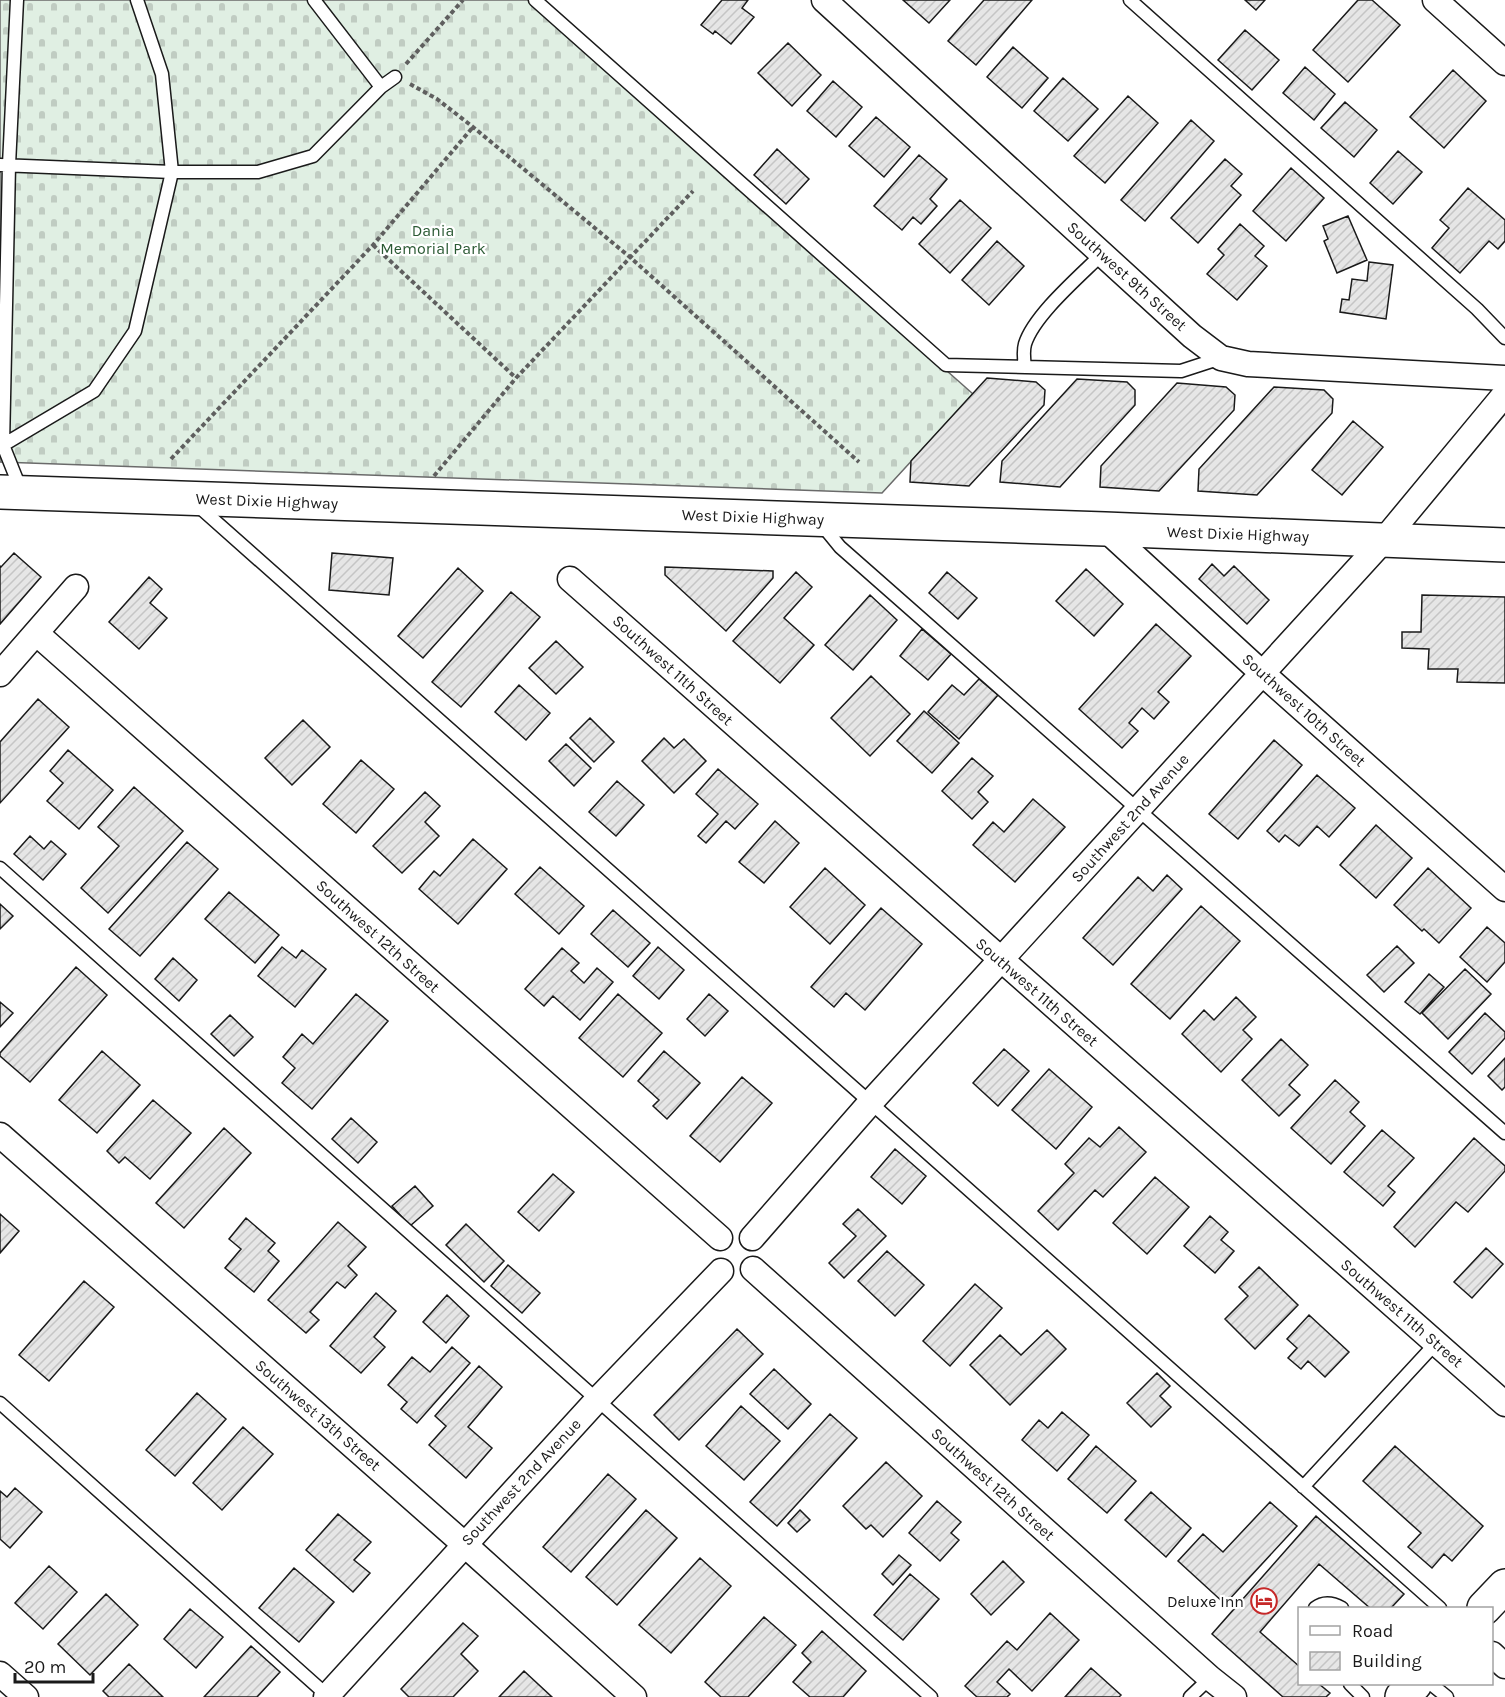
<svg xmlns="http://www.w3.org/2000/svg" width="1505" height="1697" viewBox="0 0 1505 1697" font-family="Karla,sans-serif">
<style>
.cemetery{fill:url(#cemetery-stones);stroke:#6a6a6a;stroke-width:1.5}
.building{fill:url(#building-hatch);stroke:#1a1a1a;stroke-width:1.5}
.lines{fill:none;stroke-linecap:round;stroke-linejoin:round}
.service-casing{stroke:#1a1a1a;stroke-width:15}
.minor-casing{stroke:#1a1a1a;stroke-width:27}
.secondary-casing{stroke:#1a1a1a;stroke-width:36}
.primary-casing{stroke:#1a1a1a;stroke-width:36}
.path{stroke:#5f5f5f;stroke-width:4;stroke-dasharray:4.5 3;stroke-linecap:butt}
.service{stroke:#fff;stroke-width:12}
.minor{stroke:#fff;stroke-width:24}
.secondary{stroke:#fff;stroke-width:33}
.primary{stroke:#fff;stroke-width:33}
.labels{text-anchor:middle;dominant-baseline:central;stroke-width:4.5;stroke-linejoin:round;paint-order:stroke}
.park-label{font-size:16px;fill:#2b5a34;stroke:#fff}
.street-label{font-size:16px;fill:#1a1a1a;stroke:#fff}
.poi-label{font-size:16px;fill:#1a1a1a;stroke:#fff;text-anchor:end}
</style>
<defs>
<pattern id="cemetery-stones" width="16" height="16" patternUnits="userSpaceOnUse" patternTransform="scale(1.5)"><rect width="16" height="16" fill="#e0efe3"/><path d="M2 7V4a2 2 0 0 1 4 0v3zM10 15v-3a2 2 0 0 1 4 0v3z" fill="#c0ccc2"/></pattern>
<pattern id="building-hatch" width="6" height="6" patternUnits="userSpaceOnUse" patternTransform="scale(1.5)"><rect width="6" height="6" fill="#e6e6e6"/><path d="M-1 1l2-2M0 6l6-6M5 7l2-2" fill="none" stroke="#c5c5c5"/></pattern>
</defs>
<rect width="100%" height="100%" fill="#fff"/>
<!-- cemetery -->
<path class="cemetery" d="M0 0H528L973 394 882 493 0 462Z"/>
<!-- building -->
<path class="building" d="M722 0H748L742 8 754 17 731 44 715 31 713 34 701 25Z
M903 0H950L929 23Z
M984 0H1032L976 65 948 41Z
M1245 0H1265L1256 10Z
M1358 0H1372L1400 25 1348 82 1313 50Z
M1245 30 1279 60 1252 90 1218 60Z
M788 43 821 75 792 106 758 73Z
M1013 47 1048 78 1022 108 987 77Z
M1305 67 1335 94 1314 120 1283 93Z
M1453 70 1486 101 1444 148 1410 117Z
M1063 78 1098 109 1068 141 1034 111Z
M833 81 862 107 836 137 807 111Z
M1128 96 1158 123 1105 183 1074 156Z
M1345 102 1377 130 1354 157 1321 128Z
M876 117 910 147 884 177 849 146Z
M1191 120 1214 141 1145 221 1121 200Z
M777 149 809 179 786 204 754 175Z
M1398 151 1422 172 1393 204 1370 183Z
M919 155 947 179 930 199 937 206 921 224 913 217 902 230 874 206Z
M1225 159 1242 174 1231 186 1241 195 1198 243 1171 218Z
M1291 168 1324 198 1286 241 1253 211Z
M1468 188 1505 220V241L1498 249 1489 241 1460 273 1432 248 1449 228 1440 220Z
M960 200 991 228 950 273 919 244Z
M1348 216 1367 260 1337 273 1324 241 1328 239 1323 226Z
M1240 224 1264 246 1255 256 1267 266 1237 300 1207 274 1224 255 1218 249Z
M997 241 1024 266 989 305 962 280Z
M1369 262 1393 265 1386 319 1340 312 1342 299 1349 300 1352 279 1367 281Z
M987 378 1036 382 1045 390 1044 405 969 486 910 482 911 461Z
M1077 379 1127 382 1135 390V405L1060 487 1000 482 1002 461Z
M1177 383 1226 387 1235 395 1234 410 1159 491 1100 487 1101 466Z
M1274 387 1324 390 1333 399 1332 413 1257 495 1198 491 1199 469Z
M1353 421 1383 447 1342 495 1312 470Z
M14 553 41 577 0 624V566L1 567Z
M332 553 393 558 389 595 329 590Z
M1212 564 1224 576 1234 566 1269 600 1247 624 1199 579Z
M665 567 773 571V578L726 631 665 575Z
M458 568 483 591 423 658 398 636Z
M1086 569 1123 604 1094 636 1056 601Z
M796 572 812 587 784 618 814 645 780 683 733 641Z
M947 572 977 598 958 619 929 593Z
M149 577 162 589 150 603 167 618 139 649 109 622Z
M511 592 540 617 461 707 432 682Z
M870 595 897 620 853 670 825 645Z
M1422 595 1505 597V683L1457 682 1458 669H1428L1429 649 1402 648V632H1421Z
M1156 624 1191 656 1158 692 1169 702 1154 719 1142 708 1129 723 1138 731 1122 748 1079 709Z
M922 629 951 654 928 680 900 656Z
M556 641 583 667 556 694 529 668Z
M871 676 910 714 870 756 831 718Z
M979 679 998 695 959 739 928 712 952 685 964 695Z
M519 685 550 713 526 740 495 712Z
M38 699 69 727 0 803V742Z
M924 711 959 743 932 773 897 741Z
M590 718 614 742 594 762 570 738Z
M303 720 330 747 292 785 265 758Z
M664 738 674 748 684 739 706 761 674 793 642 761Z
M1274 740 1302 765 1238 839 1209 814Z
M566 744 591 768 574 786 549 761Z
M68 750 113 790 79 829 47 801 63 783 50 771Z
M972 758 993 776 978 792 988 802 972 819 942 791Z
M361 760 394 789 356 833 323 804Z
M718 769 758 804 735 829 726 821 706 843 698 836 718 814 696 794Z
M1317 775 1355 808 1329 837 1317 826 1299 846 1285 835 1279 842 1267 831Z
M617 781 644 805 616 836 589 812Z
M134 787 183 831 108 913 81 888 119 846 98 827Z
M425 792 440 806 425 822 439 836 402 873 373 846Z
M1033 799 1065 827 1015 882 973 845 993 822 1004 832Z
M775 821 799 843 764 883 739 862Z
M1376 825 1412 858 1376 898 1340 865Z
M30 836 44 849 51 841 66 854 43 880 14 854Z
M473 839 507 869 458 924 419 889 434 871 440 876Z
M187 842 218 869 140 956 109 929Z
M540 867 584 906 559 934 515 894Z
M825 868 865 905 830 944 790 907Z
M1428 868 1471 908 1439 943 1424 929 1422 931 1394 905Z
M1167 875 1182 889 1113 965 1083 938 1138 877 1153 891Z
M229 892 279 935 255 963 205 919Z
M0 904 13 916 0 929Z
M1201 906 1240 941 1170 1019 1131 984Z
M881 908 922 944 865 1010 846 993 834 1007 811 987Z
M613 910 650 943 628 967 591 934Z
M1487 927 1505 943V962L1487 982 1460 957Z
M1397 946 1414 963 1384 992 1367 975Z
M282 947 296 958 302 950 326 969 295 1007 258 976Z
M658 947 684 970 659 999 633 976Z
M562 948 579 963 571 971 584 983 597 968 613 982 580 1020 553 996 544 1006 525 989Z
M173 958 197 980 179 1001 155 979Z
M76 967 107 995 30 1082 0 1056V1053Z
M1465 969 1491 994 1448 1039 1422 1013Z
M1429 974 1444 987 1420 1014 1405 1002Z
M356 994 388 1021 312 1109 282 1083 295 1068 283 1057 302 1034 313 1044Z
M618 994 662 1033 623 1077 579 1038Z
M709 994 728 1011 705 1036 687 1019Z
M1236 997 1256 1017 1243 1030 1252 1039 1221 1072 1182 1034 1204 1010 1214 1020Z
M0 1002 13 1013 0 1027Z
M1485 1013 1505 1032V1038L1472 1074 1449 1052Z
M230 1015 253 1037 234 1056 211 1034Z
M1281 1039 1308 1065 1289 1085 1300 1095 1279 1116 1242 1080Z
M1004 1049 1029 1071 998 1106 973 1083Z
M102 1051 140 1085 97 1133 59 1100Z
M664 1051 700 1083 667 1119 653 1106 659 1100 638 1081Z
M1505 1058V1087L1502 1090 1488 1076Z
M1049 1069 1092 1107 1056 1149 1012 1110Z
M742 1077 772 1103 720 1162 690 1136Z
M1335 1080 1359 1102 1350 1112 1365 1126 1331 1164 1291 1128Z
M153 1100 191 1133 150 1179 125 1157 119 1163 107 1151Z
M351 1118 377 1142 358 1163 332 1139Z
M1119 1127 1146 1152 1103 1197 1095 1190 1058 1230 1038 1211 1074 1173 1065 1164 1089 1138 1100 1147Z
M224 1128 251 1153 184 1228 156 1203Z
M1382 1130 1414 1158 1388 1186 1395 1192 1383 1206 1344 1172Z
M1474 1138 1505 1166V1171L1468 1212 1456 1202 1415 1247 1394 1227Z
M895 1149 926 1176 902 1204 871 1177Z
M553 1174 574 1192 539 1231 518 1212Z
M1155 1177 1189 1207 1147 1254 1113 1223Z
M415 1186 433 1206 410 1226 392 1206Z
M858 1209 886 1236 844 1278 829 1263 856 1236 843 1224Z
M0 1214 19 1231 0 1253Z
M1210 1216 1228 1232 1221 1240 1234 1251 1215 1273 1184 1246Z
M246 1218 275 1243 268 1251 279 1261 254 1292 225 1268 241 1249 229 1239Z
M338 1222 366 1247 348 1266 357 1275 345 1288 337 1282 310 1312 319 1320 306 1333 268 1300Z
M466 1224 504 1261 484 1282 446 1245Z
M1486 1248 1503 1264 1472 1298 1454 1282Z
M887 1251 924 1285 895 1316 858 1281Z
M508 1265 540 1293 522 1313 491 1286Z
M1259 1267 1298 1305 1255 1349 1225 1319 1248 1296 1239 1287Z
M84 1281 114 1307 49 1381 19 1355Z
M975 1284 1002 1308 950 1366 923 1341Z
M376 1293 396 1311 374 1337 385 1347 361 1373 330 1346Z
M447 1295 469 1316 446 1343 423 1322Z
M1309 1315 1349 1352 1325 1377 1308 1361 1301 1369 1288 1358 1297 1348 1287 1339Z
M737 1329 763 1354 679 1440 654 1415Z
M1047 1330 1066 1349 1010 1405 970 1365 1000 1335 1021 1355Z
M452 1347 470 1363 417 1423 401 1409 407 1402 388 1385 412 1357 430 1372Z
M479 1366 502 1387 468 1427 492 1448 466 1478 429 1445 446 1426 435 1416Z
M774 1369 811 1404 788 1429 750 1394Z
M1157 1373 1170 1386 1160 1396 1171 1407 1151 1427 1127 1403Z
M197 1393 226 1419 175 1476 146 1450Z
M741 1406 780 1441 744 1480 706 1446Z
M1062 1412 1089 1435 1057 1471 1022 1440 1039 1420 1048 1428Z
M830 1414 857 1438 777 1526 750 1502Z
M243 1427 273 1454 222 1510 193 1483Z
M1096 1446 1136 1481 1107 1513 1068 1479Z
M1395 1446 1483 1526 1452 1561 1444 1554 1432 1568 1408 1547 1421 1533 1363 1481Z
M886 1462 922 1496 883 1537 871 1525 866 1529 843 1506Z
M608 1474 636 1499 571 1572 543 1547Z
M15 1488 42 1512 10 1548 0 1539V1491L7 1497Z
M1151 1492 1191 1528 1166 1557 1125 1520Z
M937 1501 961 1522 951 1533 959 1540 940 1561 909 1533Z
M1270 1502 1297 1526 1225 1604 1178 1561 1203 1534 1223 1552Z
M646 1510 677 1538 617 1605 586 1577Z
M800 1510 810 1520 797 1532 788 1523Z
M338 1514 371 1542 354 1560 370 1573 353 1592 306 1550Z
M1316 1516 1404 1594 1391 1608H1370L1319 1564 1260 1632 1300 1667V1684H1319L1330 1693 1326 1697H1283L1212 1634Z
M899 1555 911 1565 893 1585 882 1574Z
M700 1558 731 1586 671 1653 639 1625Z
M1003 1561 1024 1582 991 1615 971 1594Z
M49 1566 77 1592 43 1629 15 1603Z
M294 1568 334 1602 299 1642 259 1608Z
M910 1574 939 1599 903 1640 874 1615Z
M106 1594 138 1625 90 1675 58 1644Z
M190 1609 223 1637 196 1668 164 1639Z
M1050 1613 1079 1640 1032 1691 1009 1669 997 1682 1010 1694 1007 1697H977L965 1686 1007 1641 1017 1650Z
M764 1617 796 1645 748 1697H721L705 1682Z
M463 1623 478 1636 461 1654 478 1671 453 1697H409L401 1689Z
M822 1631 866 1671 843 1697H810L793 1682 811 1662 802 1653Z
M251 1646 280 1672 257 1697H204Z
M129 1664 163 1697H109L103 1691Z
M1091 1668 1121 1695 1119 1697H1065Z
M524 1671 552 1697H499Z"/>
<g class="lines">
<!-- service casing -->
<g class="service-casing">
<path id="service" d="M17 0 9 165 3 445 21 490
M314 0 381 87
M535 0 946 365 1181 371 1221 358
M1130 0 1477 309 1505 338
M0 165 172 172H258L313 156 381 87 395 77
M1025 367C1024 360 1023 351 1025 344 1034 315 1080 276 1102 254
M0 444 3 445 94 391 135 331 172 172 162 74 137 0
M197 505 1440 1608
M822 525 840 547 1505 1133
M0 868 931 1697
M0 1403 329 1697
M1303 1487 1436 1343
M1315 1608C1324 1601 1333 1603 1342 1608
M1350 1684 1363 1697
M1431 1684 1447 1697
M1190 1697 1210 1678"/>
</g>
<!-- minor casing -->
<g class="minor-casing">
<path id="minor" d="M824 0 1192 336 1221 358 1248 364 1505 378
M1435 0 1505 63
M1105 529 1262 673 1505 889
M570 579 1505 1404
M36 633 720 1238
M0 674 76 587
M0 1135 464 1544 634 1697
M752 1238 870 1103 1384 540 1505 394
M753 1269 1210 1678 1234 1697
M1492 1654 1505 1666
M0 1674 26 1697
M326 1697 597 1400 721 1271"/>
</g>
<!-- secondary casing -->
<g class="secondary-casing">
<path id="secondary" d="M0 492 1105 529 1505 545"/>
</g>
<!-- primary casing -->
<g class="primary-casing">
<path id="primary" d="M1484 1608 1505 1586
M1402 1697 1415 1684"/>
</g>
<!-- path -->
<path class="path" d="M406 64 463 0
M410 84 437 99 473 127 631 258 859 462
M373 245 516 378
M171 459 373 245 473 127
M434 476 516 378 693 191"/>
<!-- service -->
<use href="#service" class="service"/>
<!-- minor -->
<use href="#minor" class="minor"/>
<!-- secondary -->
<use href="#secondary" class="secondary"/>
<!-- primary -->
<use href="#primary" class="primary"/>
</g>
<!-- icons -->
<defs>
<g id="hotel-ring" transform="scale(1.35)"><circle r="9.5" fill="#fff" stroke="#c62828" stroke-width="1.5"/><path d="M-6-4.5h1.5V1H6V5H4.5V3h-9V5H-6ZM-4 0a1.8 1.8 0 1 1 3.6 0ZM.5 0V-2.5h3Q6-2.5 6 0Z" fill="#c62828"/></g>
</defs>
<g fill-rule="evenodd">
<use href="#hotel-ring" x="1264" y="1601"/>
</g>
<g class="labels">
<!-- park labels -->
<g class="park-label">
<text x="433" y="230">Dania<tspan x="433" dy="18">Memorial Park</tspan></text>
</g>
<!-- street labels -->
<g class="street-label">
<text transform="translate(1127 276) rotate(42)">Southwest 9th Street</text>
<text transform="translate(267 501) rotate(2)">West Dixie Highway</text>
<text transform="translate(753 517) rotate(2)">West Dixie Highway</text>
<text transform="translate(1238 534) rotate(2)">West Dixie Highway</text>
<text transform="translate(673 670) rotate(42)">Southwest 11th Street</text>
<text transform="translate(1304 710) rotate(42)">Southwest 10th Street</text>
<text transform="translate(1130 818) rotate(-48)">Southwest 2nd Avenue</text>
<text transform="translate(378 936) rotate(42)">Southwest 12th Street</text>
<text transform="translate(1037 992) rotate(41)">Southwest 11th Street</text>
<text transform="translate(1402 1313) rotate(41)">Southwest 11th Street</text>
<text transform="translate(318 1415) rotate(41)">Southwest 13th Street</text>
<text transform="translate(521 1482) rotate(-47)">Southwest 2nd Avenue</text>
<text transform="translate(993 1484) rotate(42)">Southwest 12th Street</text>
</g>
<!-- poi labels -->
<g class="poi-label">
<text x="1244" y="1601">Deluxe Inn</text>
</g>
</g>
<!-- legend -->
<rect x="1298" y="1607" width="195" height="78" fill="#ffffff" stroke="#a3a3a3" stroke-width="1.5"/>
<rect x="1310" y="1626" width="30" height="9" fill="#ffffff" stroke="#a3a3a3" stroke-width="1.5"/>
<text x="1352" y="1637" font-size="18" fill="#1a1a1a">Road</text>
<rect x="1310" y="1652" width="30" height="18" fill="url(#building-hatch)" stroke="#a3a3a3" stroke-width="1.5"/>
<text x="1352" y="1667" font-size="18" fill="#1a1a1a">Building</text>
<!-- scale -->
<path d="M15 1673v9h78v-9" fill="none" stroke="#1a1a1a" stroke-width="3"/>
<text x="24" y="1673" font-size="18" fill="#1a1a1a" stroke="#ffffff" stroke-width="4.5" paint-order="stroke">20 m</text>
</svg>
